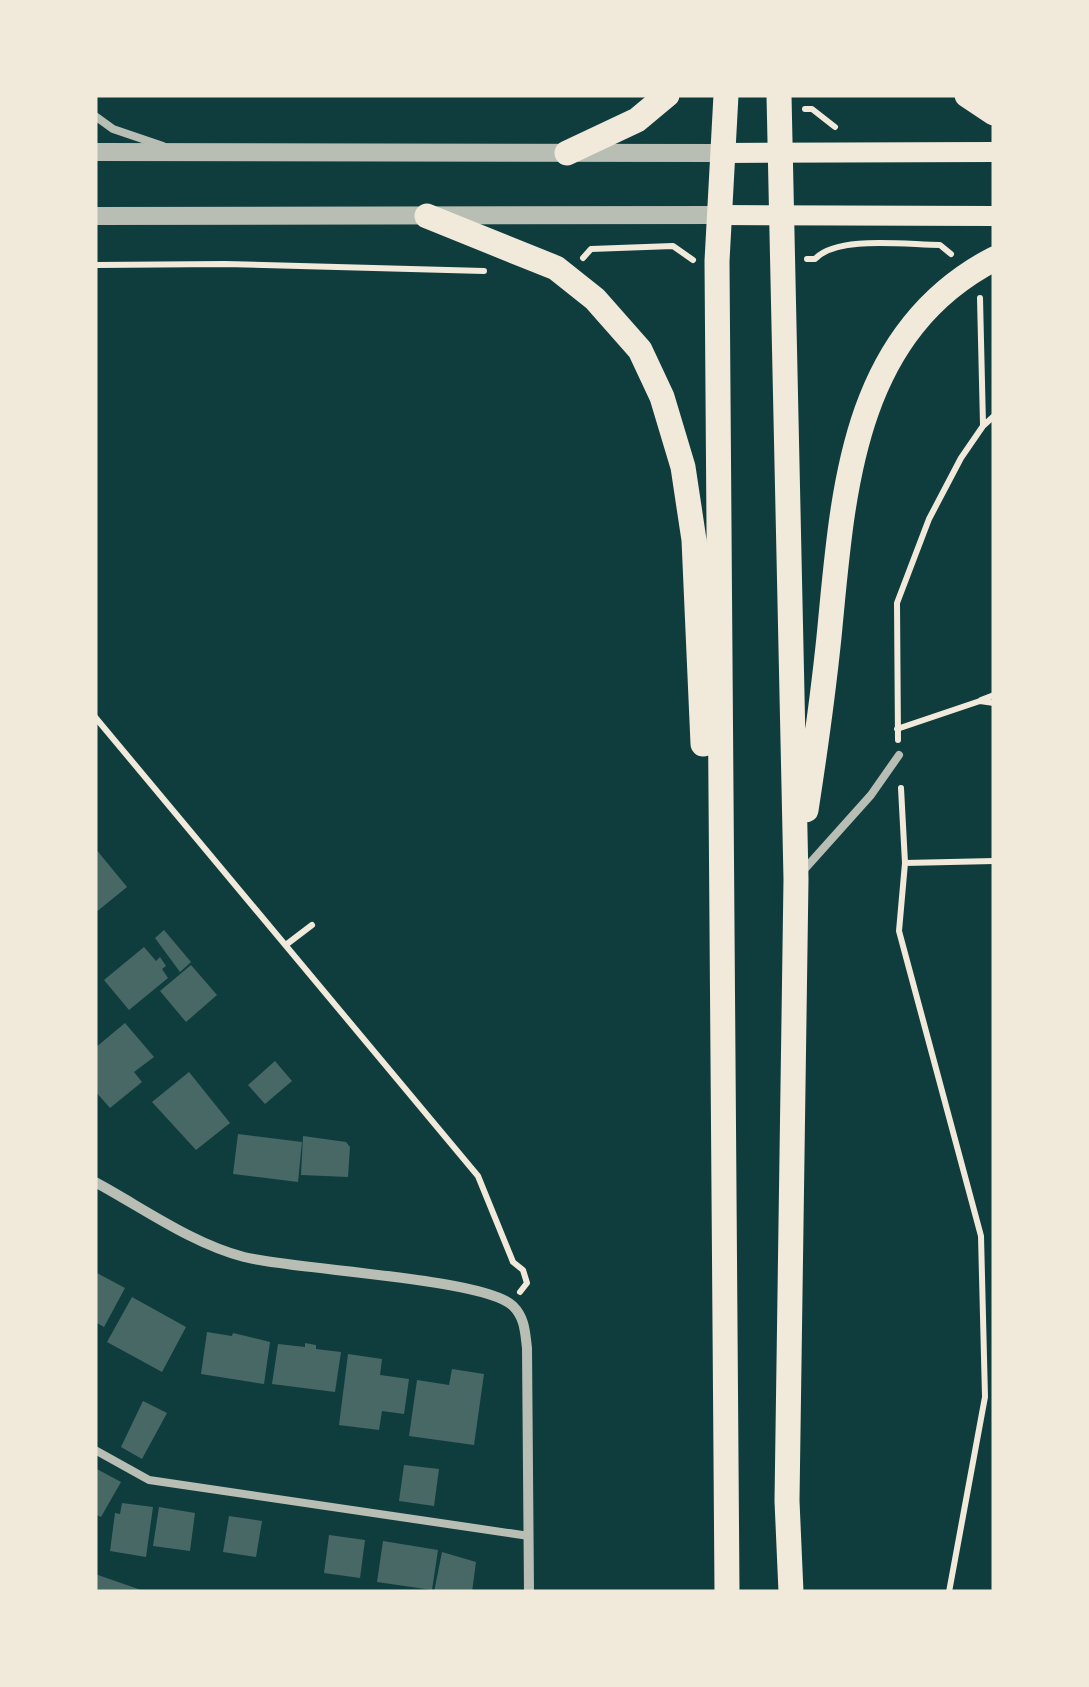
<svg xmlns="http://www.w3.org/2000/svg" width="1089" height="1687" viewBox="0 0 1089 1687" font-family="Lato,sans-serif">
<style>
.building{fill:#486865}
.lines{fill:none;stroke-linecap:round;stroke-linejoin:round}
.path{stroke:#f1e9da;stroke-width:6}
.service{stroke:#b8beb3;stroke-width:8}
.minor{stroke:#b8beb3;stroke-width:10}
.tertiary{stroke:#b8beb3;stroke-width:18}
.secondary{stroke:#f1e9da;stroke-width:20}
.primary{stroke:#f1e9da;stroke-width:25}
</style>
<rect width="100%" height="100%" fill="#0f3d3e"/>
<!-- building -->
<path class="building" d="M95 848 127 887 95 913Z
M164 930 191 962 180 972 155 938Z
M144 947 156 961 160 957 166 966 162 969 168 978 129 1010 104 980Z
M191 965 217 995 186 1022 160 991Z
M125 1023 154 1057 134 1072 142 1082 110 1108 95 1091V1048Z
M275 1061 292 1081 265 1104 248 1085Z
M189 1072 230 1123 196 1150 152 1102Z
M238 1134 302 1142 298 1182 233 1174Z
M303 1136 346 1142 350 1147 348 1177 301 1175Z
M97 1273 125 1288 104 1327 95 1322Z
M132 1297 186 1327 162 1372 107 1342Z
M207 1332 232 1336 233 1333 270 1342 264 1384 201 1374Z
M305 1343 316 1345V1349L341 1352 335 1392 272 1384 278 1344 305 1347Z
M348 1354 382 1359 380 1375 409 1379 404 1414 382 1411 379 1430 339 1425Z
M452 1369 484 1374 474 1445 409 1436 417 1380 449 1385Z
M143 1401 167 1413 142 1459 121 1447Z
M404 1465 439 1469 434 1506 399 1501Z
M95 1468 121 1482 101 1517 95 1514Z
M122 1503 153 1507 146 1557 110 1551 115 1513 120 1514Z
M159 1507 195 1513 190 1551 153 1546Z
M229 1516 262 1521 256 1557 223 1552Z
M329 1535 365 1540 360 1578 324 1573Z
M383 1541 438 1550 432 1590 377 1582Z
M442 1552 476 1562 472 1592H434Z
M95 1574 144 1591 143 1592H95Z"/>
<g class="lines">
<!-- path -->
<path class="path" d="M805 109H812L835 127
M583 258 591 249 673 246 693 260
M807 259H815C837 235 907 245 940 245L951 254
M95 265 225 264 484 271
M980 298 983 425
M981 700 994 695
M95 717 478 1176 513 1262 523 1270 527 1283 520 1292
M897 729 980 701 994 703
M898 740 897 603 929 519 961 458 983 426 994 416
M901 788 905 863 899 931 981 1236 985 1397 949 1592
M905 863 994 861
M287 944 312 925"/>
<!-- service -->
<path class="service" d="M95 116 113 129 163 146
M802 872 871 795 899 755
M95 1450 149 1480 529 1536"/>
<!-- minor -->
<path class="minor" d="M95 1182C143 1208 191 1243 244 1257 295 1270 485 1278 513 1306 525 1318 525 1332 527 1348L529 1592"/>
<!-- tertiary -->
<path class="tertiary" d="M95 152 724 153
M95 216 720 215"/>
<!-- secondary -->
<path class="secondary" d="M724 153 994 152
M720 215 994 216"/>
<!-- primary -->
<path class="primary" d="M726 95 717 261 727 1592
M779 95 796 879 787 1501 791 1592
M967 95 994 113
M567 153 637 120 667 95
M427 216 556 268 595 299 640 350 662 397 683 467 694 540 703 744
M806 810C815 752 823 695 829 637 843 494 850 334 994 259"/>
</g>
<!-- border -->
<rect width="1089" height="1687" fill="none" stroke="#f1e9da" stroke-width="195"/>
</svg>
